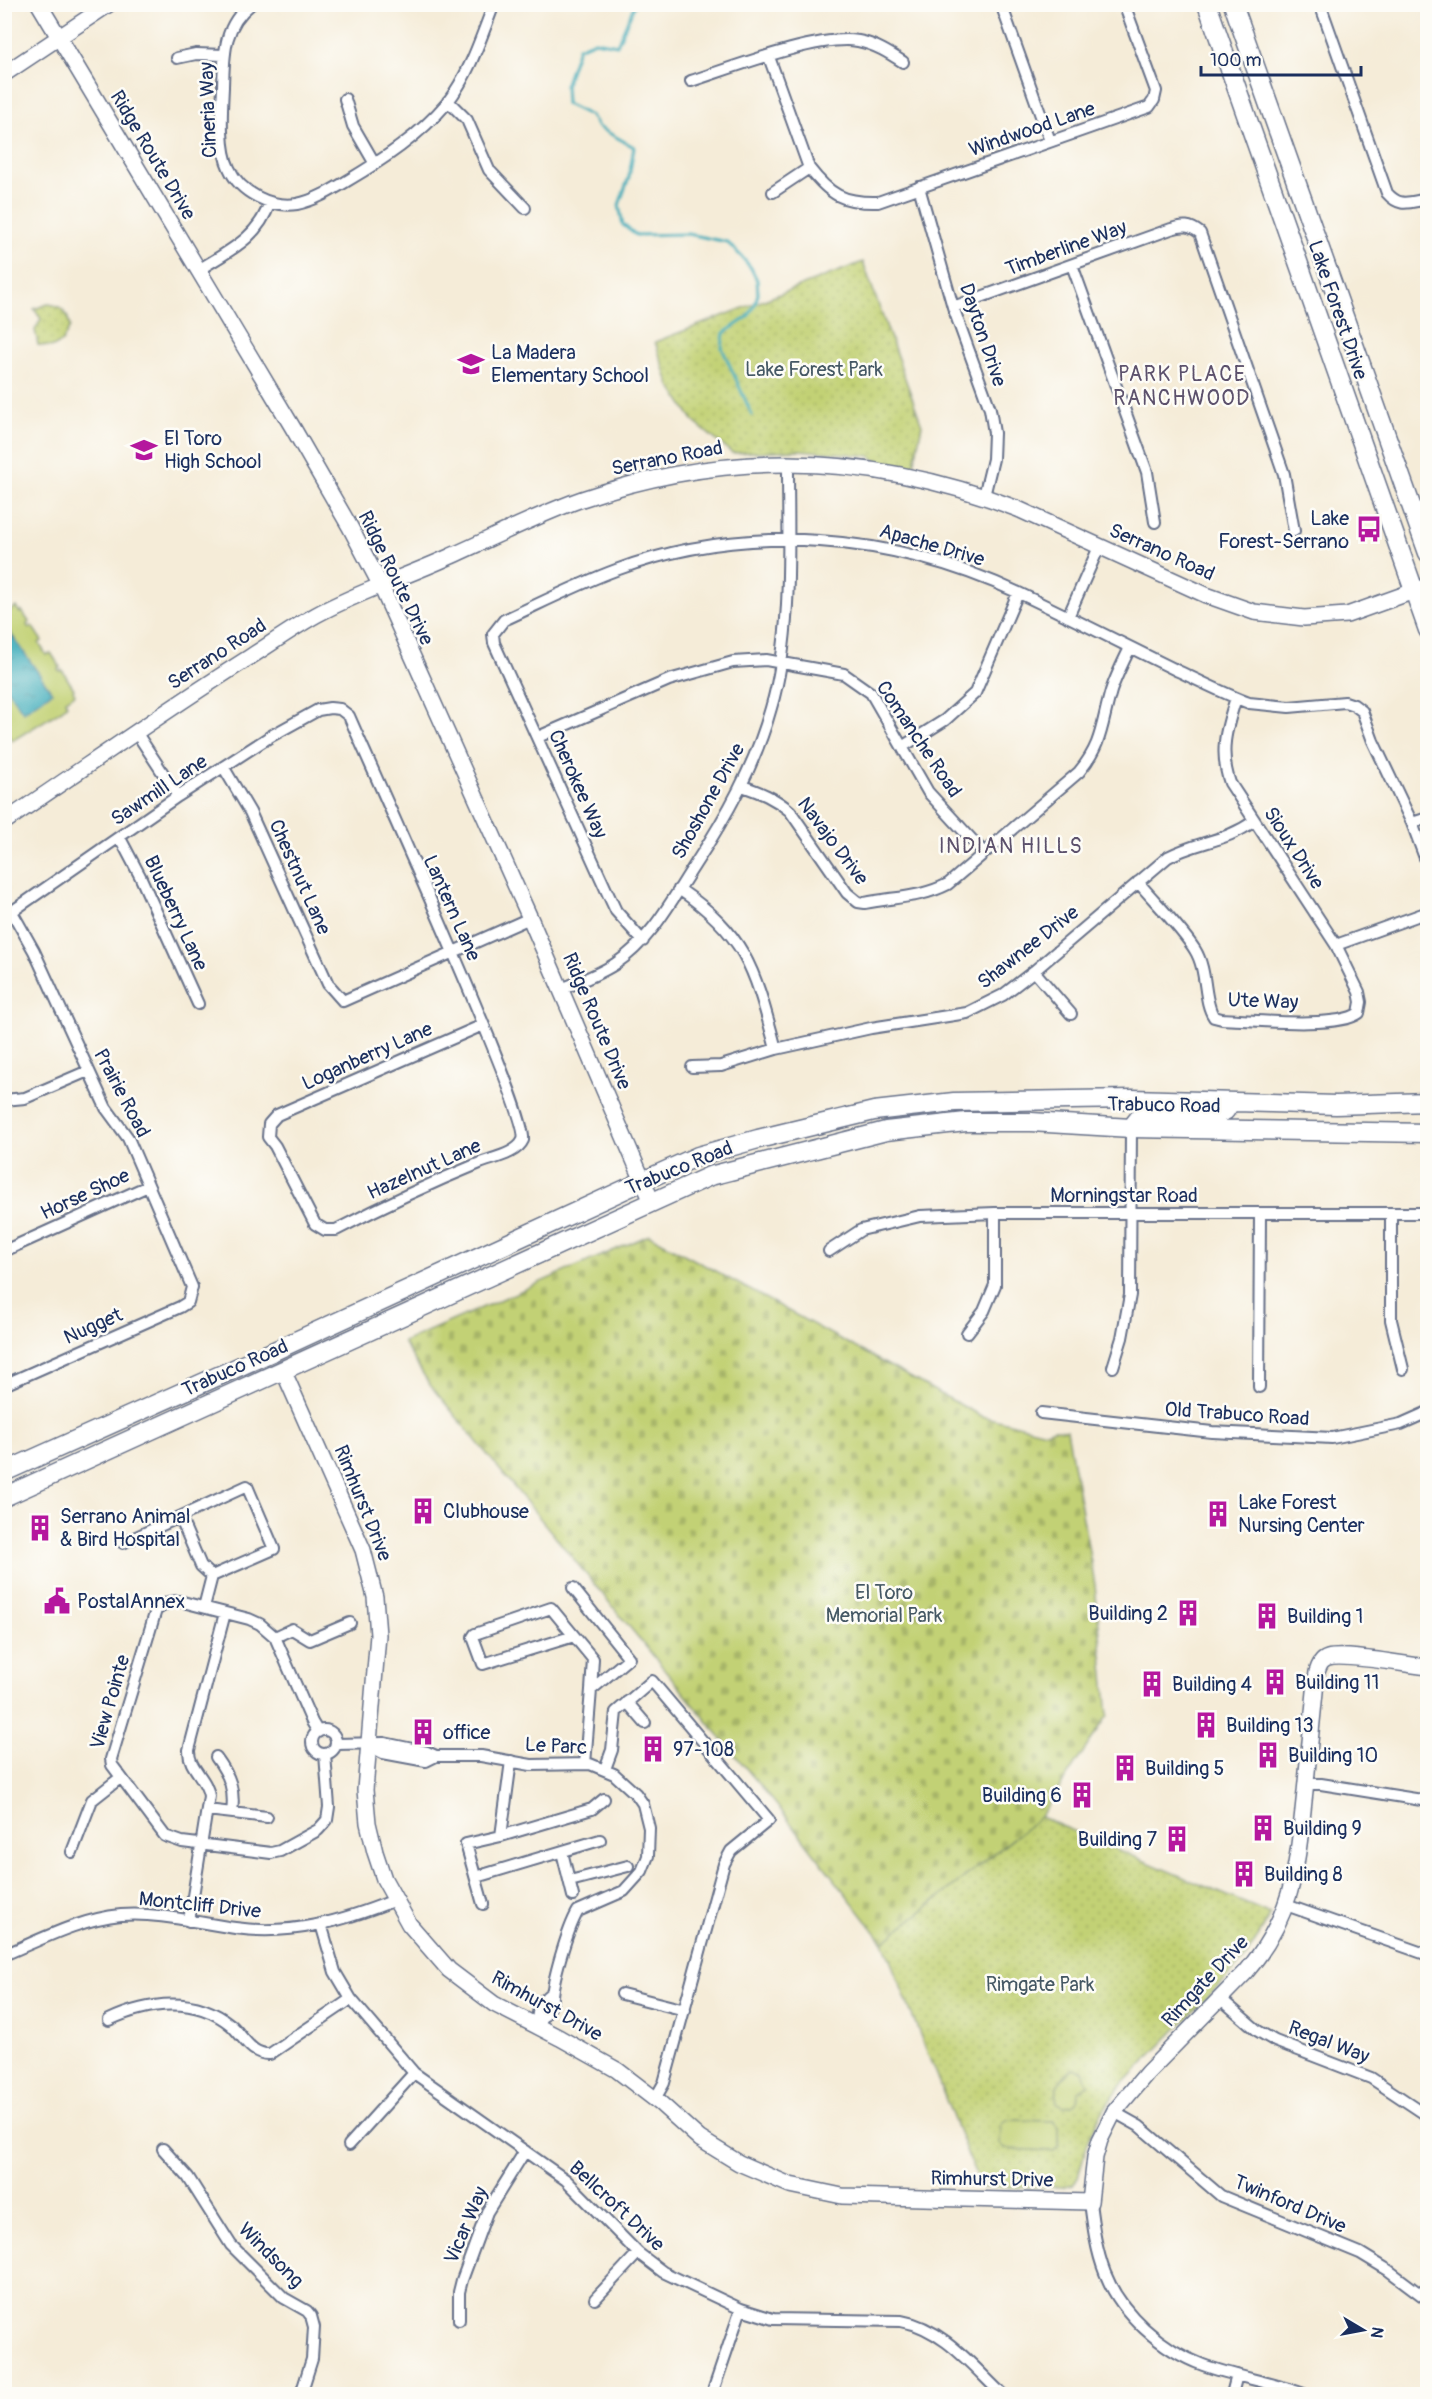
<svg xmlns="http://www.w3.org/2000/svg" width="1432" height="2399" viewBox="0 0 1432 2399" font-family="Pangolin,sans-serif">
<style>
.grass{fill:url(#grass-dots);stroke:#6e8069;stroke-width:1.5}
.cemetery{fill:url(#cemetery-stones);stroke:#6e8069;stroke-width:1.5}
.garden{fill:#c2d174;stroke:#6e8069;stroke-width:1.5}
.water{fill:url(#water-ripples);stroke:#2c6e8c;stroke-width:1.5}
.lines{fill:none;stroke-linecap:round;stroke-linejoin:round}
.stream{stroke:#3dacba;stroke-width:3}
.street-casing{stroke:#677189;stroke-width:14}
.secondary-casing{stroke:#677189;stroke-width:18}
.primary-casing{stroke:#677189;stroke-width:21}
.street{stroke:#fff;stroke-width:10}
.secondary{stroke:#fff;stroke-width:15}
.primary{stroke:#fff;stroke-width:18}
.labels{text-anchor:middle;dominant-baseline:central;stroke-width:5;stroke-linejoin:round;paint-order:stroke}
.street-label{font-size:20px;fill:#1b2f5e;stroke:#fdfcf7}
.poi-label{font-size:20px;fill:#1b2f5e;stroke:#fdfcf7;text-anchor:start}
.park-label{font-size:20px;fill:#455864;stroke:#fdfcf7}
.neighbourhood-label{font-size:21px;letter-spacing:1.5px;fill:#5c516c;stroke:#fdfcf7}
</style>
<defs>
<pattern id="grass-dots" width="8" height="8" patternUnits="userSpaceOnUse" patternTransform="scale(1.5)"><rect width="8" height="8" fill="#c2d174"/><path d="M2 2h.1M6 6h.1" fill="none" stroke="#a6b467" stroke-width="1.8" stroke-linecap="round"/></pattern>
<pattern id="cemetery-stones" width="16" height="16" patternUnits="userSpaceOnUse" patternTransform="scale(1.5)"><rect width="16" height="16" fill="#c2d174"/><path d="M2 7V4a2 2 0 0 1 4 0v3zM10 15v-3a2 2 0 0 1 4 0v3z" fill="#a6b467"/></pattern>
<pattern id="water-ripples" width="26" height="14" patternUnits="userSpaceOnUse" patternTransform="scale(1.5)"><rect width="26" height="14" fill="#3dacba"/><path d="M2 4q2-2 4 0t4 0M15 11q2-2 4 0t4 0" fill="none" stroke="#328c9a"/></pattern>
</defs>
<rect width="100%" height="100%" fill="#fdfcf7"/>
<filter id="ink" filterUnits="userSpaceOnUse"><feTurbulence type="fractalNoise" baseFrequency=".0167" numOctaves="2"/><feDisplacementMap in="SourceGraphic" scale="12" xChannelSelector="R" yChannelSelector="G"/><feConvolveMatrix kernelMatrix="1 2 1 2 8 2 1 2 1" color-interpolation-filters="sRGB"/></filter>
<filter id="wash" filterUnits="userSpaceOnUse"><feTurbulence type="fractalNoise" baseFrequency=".008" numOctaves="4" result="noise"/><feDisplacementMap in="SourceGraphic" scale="24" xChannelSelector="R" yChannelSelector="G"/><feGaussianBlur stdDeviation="1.35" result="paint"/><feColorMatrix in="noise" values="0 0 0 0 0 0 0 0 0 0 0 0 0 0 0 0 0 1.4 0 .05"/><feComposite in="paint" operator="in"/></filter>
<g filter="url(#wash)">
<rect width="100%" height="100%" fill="#f5ecd8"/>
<!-- grass -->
<path class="grass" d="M863 262 922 425 914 465 894 473 870 456 799 450 732 453 695 423 670 386 655 342Z
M48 304C62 305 68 313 70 327L62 342 53 347 38 345 35 330 41 319 34 309Z
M1040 1817 1271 1914 1245 1959 1119 2088C1095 2120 1087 2139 1078 2178L1073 2184 1062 2187 981 2188 883 1942Z"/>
<!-- cemetery -->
<path class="cemetery" d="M649 1235 981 1416 1046 1432 1054 1429 1067 1430 1095 1585 1108 1715 1040 1817 883 1942 783 1813 430 1385 403 1342Z"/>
<!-- garden -->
<path class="garden" d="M16 607 20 613 22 611 29 622 27 625 29 628 32 626 42 641 39 643 46 655 51 653 60 667 58 669 60 671 62 670 74 689 73 690 75 694 65 701 67 704 62 710 12 741 5 730 4 615Z
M1074 2069 1083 2071 1088 2085 1078 2092 1077 2102 1073 2105 1064 2106 1057 2103C1054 2088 1061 2076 1074 2069Z
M1006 2120 1054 2121 1059 2127V2146L1054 2151 1005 2149 1000 2144 1001 2125Z"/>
<!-- water -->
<path class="water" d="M6 627 52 692 23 712 5 686Z"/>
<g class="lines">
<!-- stream -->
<path class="stream" d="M635 4 617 45 595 41 578 48 565 86 566 104 591 116 598 127 634 147 629 177 619 205 623 225 636 235 688 234 727 242 741 256 751 268 757 280 758 294 754 307 748 317 724 333 722 348 752 415"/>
</g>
</g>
<g filter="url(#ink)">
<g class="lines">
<!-- street casing -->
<g class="street-casing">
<path id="street" d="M251 4C223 26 224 55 223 87 222 109 219 148 229 168 240 193 271 208 297 204 314 201 332 190 347 181 384 159 419 136 447 103 469 75 481 38 494 4
M1001 4 1050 141
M1320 4 1387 193C1400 208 1409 202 1428 199
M769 57 809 168C830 195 843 203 878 202L1149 107 1154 100 1156 91 1124 4
M177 58 196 54 224 55
M691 81C731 68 819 34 858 41 875 44 889 53 903 62
M345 99 353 126 375 164
M448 101 467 120 489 170 525 208
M919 187 953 307 990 409 994 433 993 459 984 496
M773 192 809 168
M1072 265 1147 472 1155 522
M197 271C228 251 258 239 270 202
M953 307 1171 229C1183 225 1190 225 1200 233L1284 474 1294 531
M1068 617 1099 547
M136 732 178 796
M538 737 669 680 733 662 766 660 844 674 871 693 928 792 984 853
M902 747 945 720 975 693 1018 593
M224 768 250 812 328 984 343 1001 530 918
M742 786C760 792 775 798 790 811L847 893 858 902 865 903C894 897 921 898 948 884L1079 772C1103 743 1101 725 1111 691 1116 676 1123 662 1130 648
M1412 823 1428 818
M120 838 140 876 198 1004
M1138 882C1155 902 1182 929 1195 950 1208 971 1203 1002 1214 1017L1222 1019C1252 1020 1337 1029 1359 1013L1361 1002 1359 992 1336 945 1230 783C1219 752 1226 729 1236 698
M679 889C748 936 755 972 776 1049
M4 917 178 796 271 736 318 710 330 708 340 709 349 716C370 765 531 1117 523 1140 517 1154 492 1158 480 1163 431 1183 382 1206 336 1230H325L315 1224 275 1146 268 1137 269 1124 277 1115 483 1025
M643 941 616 911 608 894 494 643 493 634 504 620C541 603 578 584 616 570 748 521 893 534 1019 593 1072 618 1125 645 1178 671 1202 682 1225 694 1249 703L1289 707 1345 702 1354 705 1362 711 1373 741 1412 823 1428 866
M1336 945 1428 912
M1034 971 1071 1014
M561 989C579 982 598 975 615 964 651 940 670 903 694 866 726 817 755 766 771 708 793 634 788 541 788 464
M692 1067 721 1066 776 1049 871 1028 967 1013 1003 995 1034 971 1168 857C1198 841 1226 842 1254 821
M4 1100 25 1098 88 1071
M1391 1213V1320L1403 1369
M4 1251 148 1186
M829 1251 861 1230 920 1216 995 1213H1428
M967 1333 984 1311 995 1285V1213
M1113 1367 1122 1338 1130 1295 1131 1128
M4 1385 180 1307 188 1302 192 1287 128 1138 106 1108 34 951 12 912
M1259 1387 1260 1214
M1041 1413 1212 1432 1332 1438 1401 1424 1428 1412
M180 1517 201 1566 212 1576
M123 1543 247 1486 274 1549 212 1576 204 1607
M573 1588 629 1658 591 1690 593 1659 551 1608 475 1634 473 1637 483 1664 574 1636
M275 1637 292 1629 310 1640 350 1623
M627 1702 645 1723
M312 1742a12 12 0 1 1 24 0a12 12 0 1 1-24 0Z
M318 1732 312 1722 275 1637 260 1624 249 1619 179 1601 169 1602 156 1610 111 1759 112 1765 165 1836 182 1842 271 1853 280 1851 318 1830 327 1820 329 1807 325 1754
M336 1744 384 1743 427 1752 436 1756
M367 1745 383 1753 426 1761 436 1756H481L531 1765 590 1764 614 1774 636 1794 643 1804 649 1828 648 1856 642 1871 624 1891 578 1911C568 1928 550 1986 552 2004L537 2026
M216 1757C230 1776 235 1790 232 1813
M585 1764 591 1690
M605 1769 612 1750 616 1712 652 1681 769 1820 731 1851 724 1864 664 2083 655 2099
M1305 1784H1321L1428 1801
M207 1810 267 1817
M501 1836 592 1809 604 1799
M72 1852 92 1800 120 1778
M562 1852 573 1896
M476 1877 600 1840
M570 1881 628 1866
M483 1904 466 1844 501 1836 511 1761
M1286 1905 1428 1955
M189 1921 209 1796C207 1778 188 1768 189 1750L225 1613
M321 1924 335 1972 351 1999 414 2073 566 2180 638 2253 663 2272 741 2309 773 2319 901 2321C943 2328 973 2367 1002 2394
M4 1955C42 1939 80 1919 121 1915 159 1912 198 1923 235 1928 291 1936 343 1921 395 1900
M622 1994 685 2010
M1221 1999 1258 2031 1275 2041 1371 2078 1428 2116
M109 2020C148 2002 195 1995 231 2025 244 2037 251 2055 270 2054L351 1999
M537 2026C537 2011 539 2002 551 1993
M1114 2112 1139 2126 1221 2196 1360 2253 1388 2270 1428 2300
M349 2145 414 2073
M163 2149 188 2177 231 2245 284 2298 307 2311 311 2316 314 2327 312 2359 301 2394
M1090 2202C1093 2226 1096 2250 1105 2273 1121 2314 1162 2350 1203 2365 1236 2377 1271 2382 1304 2394
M595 2299 638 2253
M459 2320V2292L462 2280 487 2212 525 2151
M712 2394 741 2309
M1232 2394 1237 2375"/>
</g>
<!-- secondary casing -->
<g class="secondary-casing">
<path id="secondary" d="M39 4 293 428 350 527 381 586 530 918 652 1202
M4 74 109 4
M4 822C86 767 166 710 250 657 272 643 293 628 316 615 358 592 405 577 449 557 492 538 537 515 582 499 728 449 874 453 1018 509L1206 595 1254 612 1304 618 1347 615 1428 586
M283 1370 363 1550 375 1597 378 1635 365 1790 368 1823 375 1852 384 1879 409 1924 449 1970 494 2004 560 2038 617 2070 660 2103 700 2139 721 2152 739 2163 790 2185 842 2196 1090 2202 1095 2157 1100 2140 1114 2112 1147 2073 1246 1972C1295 1914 1297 1864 1305 1792 1309 1752 1313 1712 1317 1672 1319 1666 1321 1660 1328 1658 1345 1653 1407 1665 1428 1667"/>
</g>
<!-- primary casing -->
<g class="primary-casing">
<path id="primary" d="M1207 4 1428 630
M1233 4 1428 553
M1131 1128 1139 1118 1149 1114H1215L1225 1111 1229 1105
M4 1472 274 1351 643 1181 698 1156 758 1139 874 1111 954 1102 1132 1099 1336 1105 1428 1102
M4 1497 710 1176 886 1131 966 1122H1031L1131 1128 1428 1133"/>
</g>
<!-- street -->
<use href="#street" class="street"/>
<!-- secondary -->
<use href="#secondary" class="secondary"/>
<!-- primary -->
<use href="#primary" class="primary"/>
</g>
</g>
<!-- icons -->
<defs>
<g id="school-bare" transform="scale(2.07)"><path d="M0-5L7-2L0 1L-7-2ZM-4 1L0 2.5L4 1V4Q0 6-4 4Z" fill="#b5179e" stroke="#fdfcf7" stroke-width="2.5" paint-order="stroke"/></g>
<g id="bus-bare" transform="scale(2.07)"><path d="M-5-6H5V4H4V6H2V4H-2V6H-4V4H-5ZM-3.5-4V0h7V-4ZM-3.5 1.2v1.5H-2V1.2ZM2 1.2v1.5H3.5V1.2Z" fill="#b5179e" stroke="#fdfcf7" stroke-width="2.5" paint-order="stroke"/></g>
<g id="building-bare" transform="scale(2.07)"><path d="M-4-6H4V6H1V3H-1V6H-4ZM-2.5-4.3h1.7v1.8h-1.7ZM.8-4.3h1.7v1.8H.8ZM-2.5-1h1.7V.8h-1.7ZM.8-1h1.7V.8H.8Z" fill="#b5179e" stroke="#fdfcf7" stroke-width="2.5" paint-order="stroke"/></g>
<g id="civic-bare" transform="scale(2.07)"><path d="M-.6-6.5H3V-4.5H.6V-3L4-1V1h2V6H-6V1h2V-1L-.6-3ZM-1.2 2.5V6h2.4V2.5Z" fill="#b5179e" stroke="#fdfcf7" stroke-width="2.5" paint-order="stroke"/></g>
</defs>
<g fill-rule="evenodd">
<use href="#school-bare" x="471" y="364"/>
<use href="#school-bare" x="144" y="450"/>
<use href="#bus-bare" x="1369" y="529"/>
<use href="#building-bare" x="423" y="1511"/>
<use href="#building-bare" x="1218" y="1514"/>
<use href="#building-bare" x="40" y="1528"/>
<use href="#civic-bare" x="57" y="1601"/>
<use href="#building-bare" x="1188" y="1613"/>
<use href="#building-bare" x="1267" y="1616"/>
<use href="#building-bare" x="1275" y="1682"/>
<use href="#building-bare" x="1152" y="1684"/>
<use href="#building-bare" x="1206" y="1725"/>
<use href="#building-bare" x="423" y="1732"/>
<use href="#building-bare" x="653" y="1749"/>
<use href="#building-bare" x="1268" y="1755"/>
<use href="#building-bare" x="1125" y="1768"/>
<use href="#building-bare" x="1082" y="1795"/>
<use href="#building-bare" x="1263" y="1828"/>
<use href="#building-bare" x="1177" y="1839"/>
<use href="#building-bare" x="1244" y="1874"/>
</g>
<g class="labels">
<!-- street labels -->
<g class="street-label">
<text transform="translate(208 110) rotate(-92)">Cineria Way</text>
<text transform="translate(1032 129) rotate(-19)">Windwood Lane</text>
<text transform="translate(153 155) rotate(59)">Ridge Route Drive</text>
<text transform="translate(1066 248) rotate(-20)">Timberline Way</text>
<text transform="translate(1338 310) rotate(71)">Lake Forest Drive</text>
<text transform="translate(983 335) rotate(71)">Dayton Drive</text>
<text transform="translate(667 458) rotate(-11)">Serrano Road</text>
<text transform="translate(932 545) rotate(16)">Apache Drive</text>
<text transform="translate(1162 552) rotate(24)">Serrano Road</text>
<text transform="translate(396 578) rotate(64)">Ridge Route Drive</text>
<text transform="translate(217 654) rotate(-33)">Serrano Road</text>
<text transform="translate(919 739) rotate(56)">Comanche Road</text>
<text transform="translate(578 784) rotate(66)">Cherokee Way</text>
<text transform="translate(159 790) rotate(-34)">Sawmill Lane</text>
<text transform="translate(708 801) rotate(-61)">Shoshone Drive</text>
<text transform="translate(833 841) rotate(53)">Navajo Drive</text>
<text transform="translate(1294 848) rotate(57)">Sioux Drive</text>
<text transform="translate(300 877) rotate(66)">Chestnut Lane</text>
<text transform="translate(452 908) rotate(66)">Lantern Lane</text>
<text transform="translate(176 913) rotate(65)">Blueberry Lane</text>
<text transform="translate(1028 947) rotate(-38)">Shawnee Drive</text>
<text transform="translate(1263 1001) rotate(2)">Ute Way</text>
<text transform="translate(597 1021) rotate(67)">Ridge Route Drive</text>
<text transform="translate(367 1056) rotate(-24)">Loganberry Lane</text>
<text transform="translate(122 1093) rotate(62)">Prairie Road</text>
<text transform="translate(1164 1105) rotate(1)">Trabuco Road</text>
<text transform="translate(679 1168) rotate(-22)">Trabuco Road</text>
<text transform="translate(424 1169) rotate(-24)">Hazelnut Lane</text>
<text transform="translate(85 1194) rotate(-25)">Horse Shoe</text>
<text x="1124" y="1195">Morningstar Road</text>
<text transform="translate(93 1326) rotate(-24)">Nugget</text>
<text transform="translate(235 1368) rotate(-24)">Trabuco Road</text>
<text transform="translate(1237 1414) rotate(4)">Old Trabuco Road</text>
<text transform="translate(363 1503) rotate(68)">Rimhurst Drive</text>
<text transform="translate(110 1702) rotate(-74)">View Pointe</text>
<text transform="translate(556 1746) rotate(3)">Le Parc</text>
<text transform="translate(200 1905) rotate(6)">Montcliff Drive</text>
<text transform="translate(1205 1981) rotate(-47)">Rimgate Drive</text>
<text transform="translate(547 2006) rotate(29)">Rimhurst Drive</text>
<text transform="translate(1329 2042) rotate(21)">Regal Way</text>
<text transform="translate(992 2179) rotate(1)">Rimhurst Drive</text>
<text transform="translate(1290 2204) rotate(23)">Twinford Drive</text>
<text transform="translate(617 2206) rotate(43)">Bellcroft Drive</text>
<text transform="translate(466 2225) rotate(-67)">Vicar Way</text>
<text transform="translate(271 2255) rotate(45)">Windsong</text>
</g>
<!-- poi labels -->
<g class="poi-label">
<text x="491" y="352">La Madera<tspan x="491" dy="23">Elementary School</tspan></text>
<text x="164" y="438">El Toro<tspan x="164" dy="23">High School</tspan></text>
<text x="1349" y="518" text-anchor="end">Lake<tspan x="1349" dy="23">Forest-Serrano</tspan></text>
<text x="1238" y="1502">Lake Forest<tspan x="1238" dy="23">Nursing Center</tspan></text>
<text x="443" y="1511">Clubhouse</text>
<text x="60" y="1516">Serrano Animal<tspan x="60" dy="23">&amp; Bird Hospital</tspan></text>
<text x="77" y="1601">PostalAnnex</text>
<text x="1168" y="1613" text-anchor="end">Building 2</text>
<text x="1287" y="1616">Building 1</text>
<text x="1295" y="1682">Building 11</text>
<text x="1172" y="1684">Building 4</text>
<text x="1226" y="1725">Building 13</text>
<text x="443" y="1732">office</text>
<text x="673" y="1749">97-108</text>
<text x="1288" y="1755">Building 10</text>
<text x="1145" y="1768">Building 5</text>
<text x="1062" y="1795" text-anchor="end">Building 6</text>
<text x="1283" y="1828">Building 9</text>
<text x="1157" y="1839" text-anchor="end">Building 7</text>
<text x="1264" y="1874">Building 8</text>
</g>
<!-- park labels -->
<g class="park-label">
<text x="814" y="369">Lake Forest Park</text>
<text x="884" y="1592">El Toro<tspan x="884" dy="23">Memorial Park</tspan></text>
<text x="1040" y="1984">Rimgate Park</text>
</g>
<!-- neighbourhood labels -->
<g class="neighbourhood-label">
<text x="1182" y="374">PARK PLACE<tspan x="1182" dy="24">RANCHWOOD</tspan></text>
<text x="1011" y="846">INDIAN HILLS</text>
</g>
</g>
<!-- margin -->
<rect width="1432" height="2399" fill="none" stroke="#fdfcf7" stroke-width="24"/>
<!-- north arrow -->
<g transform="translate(1363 2330) rotate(100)" stroke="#fdfcf7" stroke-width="4.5" paint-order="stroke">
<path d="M0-4.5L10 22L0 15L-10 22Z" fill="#1b2f5e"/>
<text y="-9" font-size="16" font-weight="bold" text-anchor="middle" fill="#1b2f5e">N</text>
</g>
<!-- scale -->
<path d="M1201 66v9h160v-9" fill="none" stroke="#1b2f5e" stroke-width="3"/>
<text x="1210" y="66" font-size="18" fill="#1b2f5e" stroke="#fdfcf7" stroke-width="4.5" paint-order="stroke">100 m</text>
</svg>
